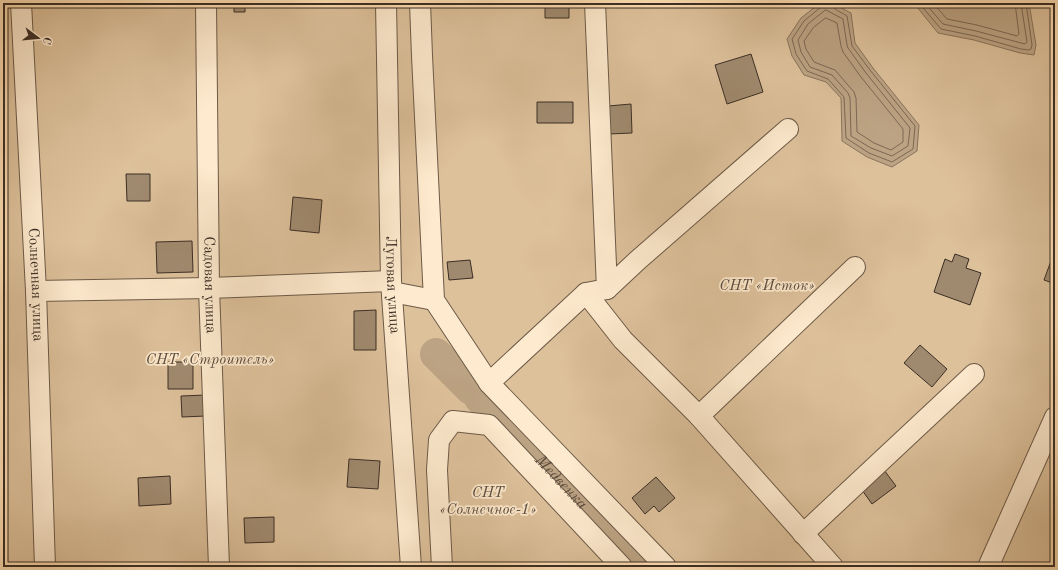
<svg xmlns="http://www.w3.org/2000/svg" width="1058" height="570" viewBox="0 0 1058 570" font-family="'Old Standard TT',serif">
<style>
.green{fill:#ddc19b;stroke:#8c7860}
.water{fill:#bca383;stroke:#88745d}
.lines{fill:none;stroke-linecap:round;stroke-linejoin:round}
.shore{stroke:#7c6854;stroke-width:1}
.river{stroke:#bca383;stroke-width:32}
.building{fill:#a08a6f;stroke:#3b2e25}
.minor-casing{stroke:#6c5a48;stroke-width:22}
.minor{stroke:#feeace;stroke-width:20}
.labels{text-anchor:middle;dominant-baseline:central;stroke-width:3.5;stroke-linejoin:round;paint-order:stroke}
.street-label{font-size:15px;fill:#3b2e25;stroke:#feeace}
.park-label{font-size:15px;font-style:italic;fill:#5b4b3d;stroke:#feeace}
.water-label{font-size:16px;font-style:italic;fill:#5b4b3c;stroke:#feeace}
</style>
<rect width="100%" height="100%" fill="#fedfb3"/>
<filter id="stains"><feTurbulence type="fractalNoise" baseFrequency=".005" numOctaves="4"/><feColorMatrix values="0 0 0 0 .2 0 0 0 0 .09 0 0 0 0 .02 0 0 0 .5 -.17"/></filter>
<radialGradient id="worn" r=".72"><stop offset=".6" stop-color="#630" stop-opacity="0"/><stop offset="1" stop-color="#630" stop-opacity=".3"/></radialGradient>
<!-- green -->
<path class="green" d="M3 3H1055V567H3Z"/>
<!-- water -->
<path class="water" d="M820 3H832L851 13 855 43 873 68 919 125 917 151 892 167 867 157 842 141 841 98 826 82 804 75 792 56 787 39 801 18Z
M915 3H1029L1036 45 1034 55 1020 53 974 40 938 33 917 7Z"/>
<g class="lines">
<!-- shore -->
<path class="shore" d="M822 3 821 7 804 21 792 39 796 54 807 71 828 79 844 97 846 138 869 153 892 162 913 149 915 126 870 70 852 46 847 16C842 12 832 10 831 3
M919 3 941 29 975 36 1021 49 1029 50 1031 49 1032 45 1026 3
M925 3 943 24 976 31 1025 44 1027 42 1021 3
M933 3 947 19 977 25 1017 36 1019 34 1015 3
M826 10 843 19 847 45 848 48 866 73 910 128 908 146 892 156 871 148 851 136 850 98 848 93 832 75 810 67 801 52 798 40 808 24Z
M826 18 837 23 841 46 843 52 861 77 903 129V142L891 150 874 143 857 132 856 98 854 92 835 70 814 62 806 49 804 41 813 28Z"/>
<!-- river -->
<g class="river">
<path d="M436 354 471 389"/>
<path id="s1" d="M480 398 641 567"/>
</g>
</g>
<!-- building -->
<path class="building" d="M234 3H245V12H234Z
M545 3H569V18H545Z
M751 54 763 92 727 104 715 65Z
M537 102H573V123H537Z
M631 104 632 133 609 134 608 106Z
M126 174H150V201H127Z
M293 197 322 200 319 233 290 230Z
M192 241 193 272 157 273 156 242Z
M1055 250V284L1044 280Z
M955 254 969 259 966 268 981 273 970 305 934 292 945 259 952 262Z
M470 260 473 278 449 280 447 262Z
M376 310V350H354V311Z
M920 345 947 369 932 387 904 363Z
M168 362H193V389H168Z
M206 395V416L182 417 181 396Z
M349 459 380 461 378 489 347 487Z
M881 466 896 486 872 504 857 483Z
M170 476 171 504 139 506 138 478Z
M656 477 675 498 659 512 654 506 645 514 632 498Z
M274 517V542L245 543 244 518Z"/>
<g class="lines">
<!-- minor casing -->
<g class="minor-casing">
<g id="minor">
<path id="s2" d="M21 3 36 291 45 567"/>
<path id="s3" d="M206 3 209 288 219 567"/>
<path id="s4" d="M386 3 391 281 411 567"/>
<path d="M420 3 422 56 434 300 489 383 666 567"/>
<path d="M595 3 607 289"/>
<path d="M36 291 209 288 391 281"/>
<path d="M392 292 434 300"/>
<path d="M586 293 623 340 699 416 833 567"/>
<path d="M489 383 586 293 607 289 638 260 788 129"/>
<path d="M699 416 855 267"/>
<path d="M803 534 974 374"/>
<path d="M442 567 437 470 439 440 453 421 489 425 622 567"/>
<path d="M988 567 1055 417"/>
</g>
</g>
<!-- minor -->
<use href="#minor" class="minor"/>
</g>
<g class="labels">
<!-- street labels -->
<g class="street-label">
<text stroke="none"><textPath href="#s2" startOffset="282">Солнечная улица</textPath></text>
<text stroke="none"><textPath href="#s3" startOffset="282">Садовая улица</textPath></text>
<text stroke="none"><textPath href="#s4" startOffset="282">Луговая улица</textPath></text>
</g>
<!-- park labels -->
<g class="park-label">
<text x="767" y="286">СНТ «Исток»</text>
<text x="210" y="360">СНТ «Строитель»</text>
<text x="488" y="493">СНТ<tspan x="488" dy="17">«Солнечное-1»</tspan></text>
</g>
<!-- water labels -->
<g class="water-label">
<text stroke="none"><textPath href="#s1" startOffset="117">Медвенка</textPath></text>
</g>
</g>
<!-- margin -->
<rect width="1058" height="570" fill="none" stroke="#fedfb3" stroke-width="16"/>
<rect x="4" y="4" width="1050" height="562" fill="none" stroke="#3b2e25" stroke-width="2"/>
<rect x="8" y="8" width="1042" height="554" fill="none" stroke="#3b2e25"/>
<!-- north arrow -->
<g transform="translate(38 38) rotate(106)" stroke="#feeace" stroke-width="3" paint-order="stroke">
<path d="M0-3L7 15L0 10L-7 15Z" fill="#3b2e25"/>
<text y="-6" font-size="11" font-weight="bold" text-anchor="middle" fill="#3b2e25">С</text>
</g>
<rect width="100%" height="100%" filter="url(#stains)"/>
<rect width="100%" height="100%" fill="url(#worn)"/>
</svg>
